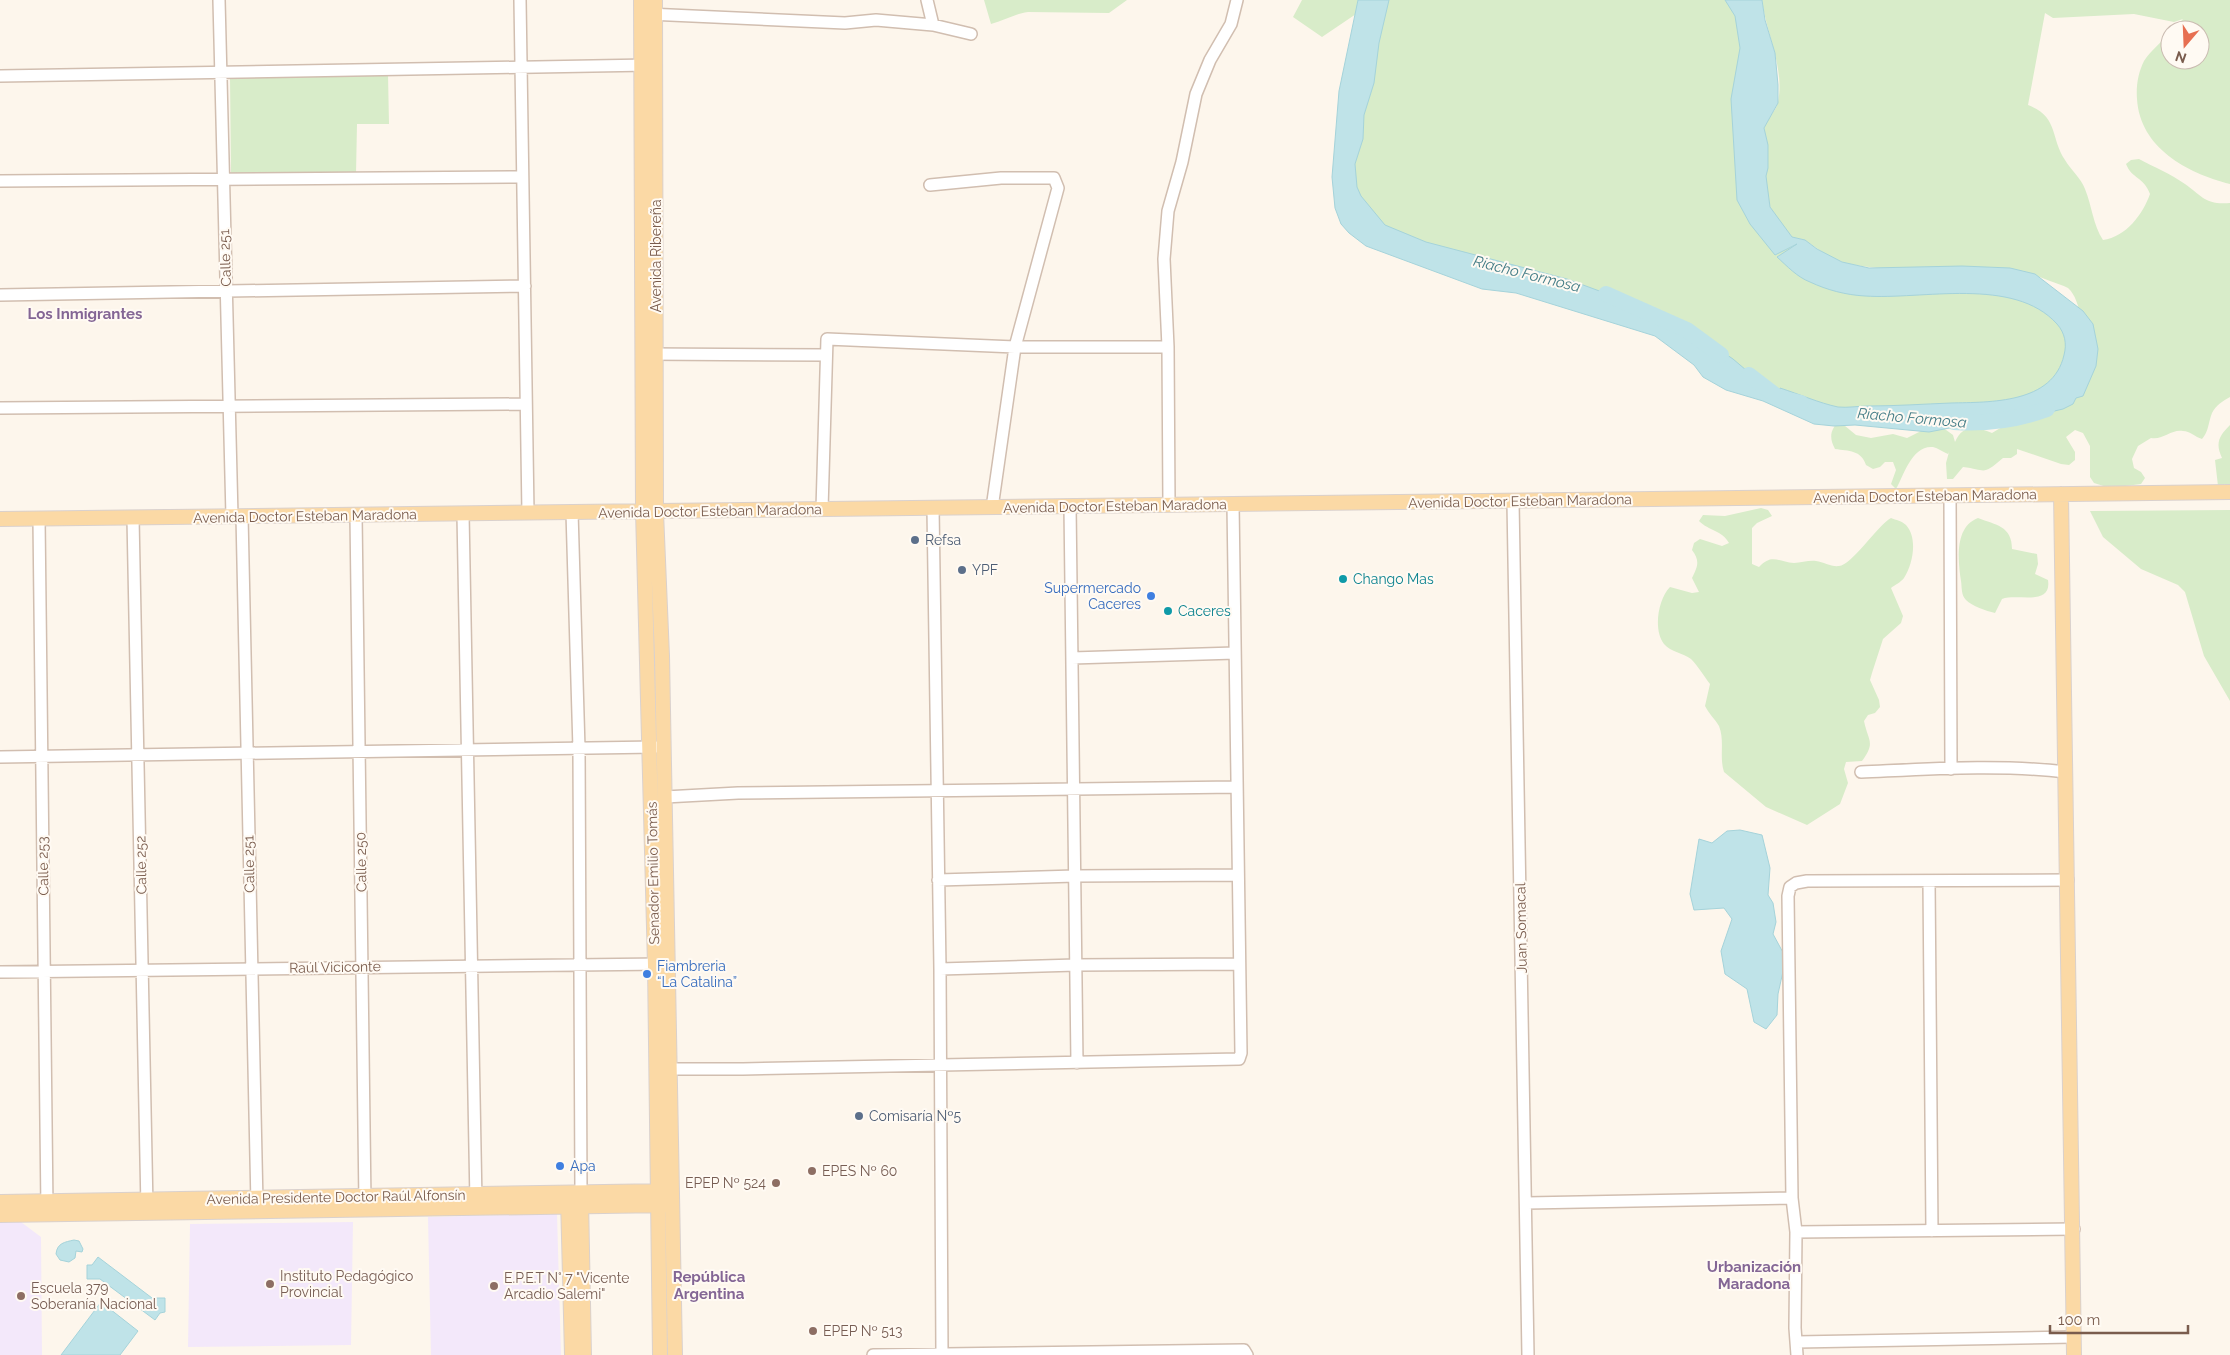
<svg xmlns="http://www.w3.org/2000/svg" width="2230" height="1355" viewBox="0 0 2230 1355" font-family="Raleway,sans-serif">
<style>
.education{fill:#f3e8fa}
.green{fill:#d8ecc9}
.water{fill:#bfe3e8;stroke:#a5d3da}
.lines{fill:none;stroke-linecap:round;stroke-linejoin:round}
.river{stroke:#bfe3e8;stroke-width:16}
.minor-casing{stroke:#d1beb0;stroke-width:14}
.major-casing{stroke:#dad1cd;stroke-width:16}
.minor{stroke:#fff;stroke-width:11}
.major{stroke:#fbd9a5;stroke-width:14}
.service-dot{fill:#5c6f8a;stroke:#fffaf3;stroke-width:2}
.culture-dot{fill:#0f9aa8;stroke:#fffaf3;stroke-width:2}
.shop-dot{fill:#3f7fe0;stroke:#fffaf3;stroke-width:2}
.education-dot{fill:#8d6e63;stroke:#fffaf3;stroke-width:2}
.labels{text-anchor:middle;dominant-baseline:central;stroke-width:4;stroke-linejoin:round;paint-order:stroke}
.street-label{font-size:14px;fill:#7a5c4d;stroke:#fffaf3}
.service-label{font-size:14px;fill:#4e5e75;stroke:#fffaf3;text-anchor:start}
.culture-label{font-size:14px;fill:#0d838f;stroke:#fffaf3;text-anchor:start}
.shop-label{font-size:14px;fill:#366cbe;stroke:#fffaf3;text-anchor:start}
.education-label{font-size:14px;fill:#785e54;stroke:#fffaf3;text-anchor:start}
.water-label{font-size:15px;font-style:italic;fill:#437c86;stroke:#fffaf3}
.neighbourhood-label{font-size:15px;font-weight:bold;fill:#846695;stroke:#fffaf3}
</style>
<rect width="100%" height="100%" fill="#fdf6ec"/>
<!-- education -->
<path class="education" d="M557 1214 561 1355H431L428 1217Z
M21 1222 41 1237 42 1355H0V1223Z
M353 1222 351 1345 188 1347 190 1224Z"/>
<!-- green -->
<path class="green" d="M984 0H1127L1109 13 1028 12C1014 14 1004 21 991 24Z
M1302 0H1358L1356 14 1322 37 1293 17Z
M1375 0H1738L1751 160 1777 239 1821 267 2001 280 2080 316C2079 307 2075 294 2068 288 2063 285 2055 283 2050 281 1985 253 1916 278 1850 264 1833 261 1820 250 1806 241 1802 238 1796 239 1792 237 1785 232 1775 217 1771 209 1769 204 1770 200 1767 195 1766 179 1761 144 1764 129 1765 120 1776 112 1778 102 1785 68 1766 33 1762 0H2230V184C2187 173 2140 148 2137 99 2136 86 2138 73 2144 61 2151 50 2162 42 2170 32V60H2200V30H2172L2183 19 2174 22 2134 14 2053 18 2045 13 2028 105C2059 117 2050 137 2065 160 2071 170 2081 178 2085 189 2092 206 2093 225 2103 240 2126 237 2143 214 2150 194 2144 177 2132 179 2126 164L2131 160 2139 159C2154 167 2171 174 2185 184 2202 196 2205 205 2230 203V397C2223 401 2216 405 2212 413 2208 423 2209 431 2202 439 2195 437 2190 431 2183 431 2171 429 2164 440 2151 438L2138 446 2132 459 2134 468 2141 472 2145 478 2141 484 2110 488 2094 483 2090 477V446L2083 433 2075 430 2066 437 2075 452V460L2069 465 2061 464 2017 449V454L2011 458H2003C1982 476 1987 470 1963 467L1953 479H1947L1946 463 1949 452 1948 454C1943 452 1938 448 1933 447 1912 445 1904 475 1896 489L1891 484 1896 470 1893 462H1885L1880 467 1873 469 1866 465C1861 450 1849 451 1835 449 1829 438 1830 430 1839 421L1856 435 1871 438 1893 434 1907 438 1921 431 1942 427 1953 435 1955 442C1963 424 1976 427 1992 433L2017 418 1862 416 1779 398 1687 330 1613 296 1400 242 1350 189Z
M388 74 389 124H357L356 174 231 175 230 77Z
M2230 425V488L2224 484V490L2218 486 2215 460 2222 458C2215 443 2219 436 2230 425Z
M1761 508 1768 510 1772 516 1757 523 1752 528V564L1759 567C1772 553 1778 562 1794 563 1801 563 1809 560 1816 561 1824 562 1831 567 1839 566 1852 565 1877 526 1891 518 1896 520 1902 521 1906 525 1918 538 1913 564 1904 578 1901 582 1895 585 1891 588L1903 616 1901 623 1883 639 1872 673 1870 680 1879 700 1880 707 1875 713 1868 715 1864 721C1868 741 1876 742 1862 761L1846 762 1844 769 1848 783 1840 804 1807 825 1766 807 1724 772C1719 757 1725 741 1719 726 1715 719 1709 714 1705 706L1710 684C1704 676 1698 666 1691 659 1683 653 1671 652 1664 644 1653 630 1658 599 1670 587L1692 593 1699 592 1692 578C1698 566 1700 561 1692 550L1694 543 1700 539 1722 546 1729 543C1722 530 1709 531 1699 521L1703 515 1725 516Z
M2230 510V701L2204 656 2185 592 2178 585 2141 569 2103 537 2090 511Z
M1978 518C1996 525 2012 526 2012 549L2037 554 2038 564 2035 574 2048 580C2052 607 2018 593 2002 599L1995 613C1986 611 1972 606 1966 600 1961 595 1962 588 1961 581 1958 561 1954 527 1978 518Z"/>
<!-- water -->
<path class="water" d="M1358 0H1389L1379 43 1374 83 1364 115 1363 139 1355 164 1357 187 1361 196 1385 225 1426 242 1567 279 1621 299 1665 319 1703 342 1714 346 1733 359 1779 398 1780 388C1799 394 1819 403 1838 407 1847 408 1859 406 1868 406 1896 406 1924 404 1951 403 1990 402 2053 404 2064 355 2067 344 2065 333 2057 324 2014 276 1922 300 1865 296 1846 295 1827 290 1810 282 1797 277 1787 266 1777 257L1797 244 1775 255 1750 224 1737 200 1731 99 1740 48 1735 16 1725 0H1762L1765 20 1775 53 1778 85V103L1764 128 1768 145V168L1766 176 1770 207 1792 237 1805 240 1817 249 1842 262 1869 268 1962 266 2010 268 2035 274 2083 311 2093 324 2098 349 2096 366 2083 396 2076 398 2073 404 2063 409 2025 418 1975 423 1929 432 1855 425 1834 426 1814 424 1763 401 1726 390 1703 377 1694 365 1655 336 1516 293 1482 289 1366 246 1349 233 1341 224 1335 208 1332 177 1339 91Z
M1740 830 1762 835 1770 868 1768 895 1773 903 1776 922 1773 934 1786 958 1778 994 1777 1015 1766 1029 1754 1022 1747 989 1725 974 1721 951 1732 919 1724 908 1694 910 1690 894 1699 839 1712 843 1727 831Z
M74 1240 79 1241 83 1249 82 1252 76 1251 75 1258 69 1262 60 1260 56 1254C57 1243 65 1242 74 1240Z
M98 1257 152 1298H165V1312L160 1313 155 1320 100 1279H87V1265H92Z
M101 1302 138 1331 120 1355H61Z"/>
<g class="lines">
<!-- river -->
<path class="river" d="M1606 294 1687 330 1721 355
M1749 375 1779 398 1801 403
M1954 422C1986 424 2017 420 2047 409"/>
<!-- minor casing -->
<g class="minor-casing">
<path id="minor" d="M219 0 232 516
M520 0 528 513
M648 14 845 23 876 20 933 25 927 0
M933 25 971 34
M0 76 649 65
M0 181 522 177
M930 185 1001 178H1054L1058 188 1015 347 992 508
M0 295 525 286
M647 354 826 355
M0 408 526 404
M1950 496 1951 769
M1513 502 1528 1355
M1169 505 1168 347 1164 259 1168 211 1182 162 1196 94 1210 60 1231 24 1237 0
M1070 506 1077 1063
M933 508 940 969 942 1355
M822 509 827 339 1015 347H1168
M572 512 579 749 581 1192
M463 514 476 1202
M356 515 365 1203
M242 516 257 1204
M133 518 147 1208
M39 519 47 1209
M1072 658 1235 653
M0 757 656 747
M1861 772C1929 769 1999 764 2066 772
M665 797 738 793 1237 787
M938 880 1075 876 1238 875
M1929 881 1932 1231
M940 969 1076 965 1239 964
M0 972 663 964
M663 1069H743L1239 1059 1241 1053 1233 504
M1527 1203 1792 1198
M1796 1232 2074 1229
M1797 1342 2073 1337
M873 1355 1244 1350 1247 1355
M1797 1355 1795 1328 1796 1232 1792 1198 1788 896 1790 887 1796 883 1807 881 2068 880"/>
</g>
<!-- major casing -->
<g class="major-casing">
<path id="major" d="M641 0 643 511 655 965 660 1355
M655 0 656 512 662 656 675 1355
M2061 494 2074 1355
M0 519 2230 492
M568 1198 572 1355
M581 1198 584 1355
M0 1202 667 1191
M0 1215 667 1205"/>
</g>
<!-- minor -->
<use href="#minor" class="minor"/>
<!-- major -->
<use href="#major" class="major"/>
</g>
<!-- markers -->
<g class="service-dot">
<circle cx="915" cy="540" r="5"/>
<circle cx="962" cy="570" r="5"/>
<circle cx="859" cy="1116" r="5"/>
</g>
<g class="culture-dot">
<circle cx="1343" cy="579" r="5"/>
<circle cx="1168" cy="611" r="5"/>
</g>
<g class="shop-dot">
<circle cx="1151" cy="596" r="5"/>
<circle cx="647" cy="974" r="5"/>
<circle cx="560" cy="1166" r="5"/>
</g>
<g class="education-dot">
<circle cx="812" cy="1171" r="5"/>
<circle cx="776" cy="1183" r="5"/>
<circle cx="270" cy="1284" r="5"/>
<circle cx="494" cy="1286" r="5"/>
<circle cx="21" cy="1296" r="5"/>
<circle cx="813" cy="1331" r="5"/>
</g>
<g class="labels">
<!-- street labels -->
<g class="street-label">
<text transform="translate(656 256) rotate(-90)">Avenida Ribereña</text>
<text transform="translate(225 258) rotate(-92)">Calle 251</text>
<text transform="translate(1925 496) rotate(-1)">Avenida Doctor Esteban Maradona</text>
<text transform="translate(1520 501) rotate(-1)">Avenida Doctor Esteban Maradona</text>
<text transform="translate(1115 506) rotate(-1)">Avenida Doctor Esteban Maradona</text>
<text transform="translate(710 511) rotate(-1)">Avenida Doctor Esteban Maradona</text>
<text transform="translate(305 516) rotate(-1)">Avenida Doctor Esteban Maradona</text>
<text transform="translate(361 862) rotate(-91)">Calle 250</text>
<text transform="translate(249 864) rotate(-91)">Calle 251</text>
<text transform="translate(141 865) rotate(-91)">Calle 252</text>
<text transform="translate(43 866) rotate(-91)">Calle 253</text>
<text transform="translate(653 873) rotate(-91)">Senador Emilio Tomás</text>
<text transform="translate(1521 928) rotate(-91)">Juan Somacal</text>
<text transform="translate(335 967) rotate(-1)">Raúl Viciconte</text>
<text transform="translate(336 1197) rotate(-1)">Avenida Presidente Doctor Raúl Alfonsín</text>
</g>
<!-- service labels -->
<g class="service-label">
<text x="925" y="540">Refsa</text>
<text x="972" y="570">YPF</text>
<text x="869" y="1116">Comisaría Nº5</text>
</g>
<!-- culture labels -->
<g class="culture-label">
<text x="1353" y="579">Chango Mas</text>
<text x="1178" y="611">Caceres</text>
</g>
<!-- shop labels -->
<g class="shop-label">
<text x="1141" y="588" text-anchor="end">Supermercado<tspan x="1141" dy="16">Caceres</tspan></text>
<text x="657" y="966">Fiambreria<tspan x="657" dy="16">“La Catalina”</tspan></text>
<text x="570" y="1166">Apa</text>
</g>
<!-- education labels -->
<g class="education-label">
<text x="822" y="1171">EPES Nº 60</text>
<text x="766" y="1183" text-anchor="end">EPEP Nº 524</text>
<text x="280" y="1276">Instituto Pedagógico<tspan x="280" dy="16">Provincial</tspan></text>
<text x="504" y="1278">E.P.E.T N° 7 "Vicente<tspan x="504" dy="16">Arcadio Salemi"</tspan></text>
<text x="31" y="1288">Escuela 379<tspan x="31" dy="16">Soberanía Nacional</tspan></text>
<text x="823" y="1331">EPEP Nº 513</text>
</g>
<!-- water labels -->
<g class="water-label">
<text transform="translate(1527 274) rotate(14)">Riacho Formosa</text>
<text transform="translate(1912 418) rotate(5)">Riacho Formosa</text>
</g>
<!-- neighbourhood labels -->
<g class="neighbourhood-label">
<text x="85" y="314">Los Inmigrantes</text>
<text x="1754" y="1267">Urbanización<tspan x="1754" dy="17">Maradona</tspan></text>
<text x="709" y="1277">República<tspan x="709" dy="17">Argentina</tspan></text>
</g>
</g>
<!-- north arrow -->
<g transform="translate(2185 45) rotate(199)"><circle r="24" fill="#fffaf3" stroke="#cabbb1"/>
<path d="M0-4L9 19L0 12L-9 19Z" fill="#e76f51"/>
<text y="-8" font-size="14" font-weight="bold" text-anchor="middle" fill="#7a5c4d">N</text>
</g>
<!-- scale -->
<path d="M2050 1325v8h138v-8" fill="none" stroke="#7a5c4d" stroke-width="2.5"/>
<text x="2058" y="1325" font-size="15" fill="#7a5c4d" stroke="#fffaf3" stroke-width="4" paint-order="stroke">100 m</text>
</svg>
